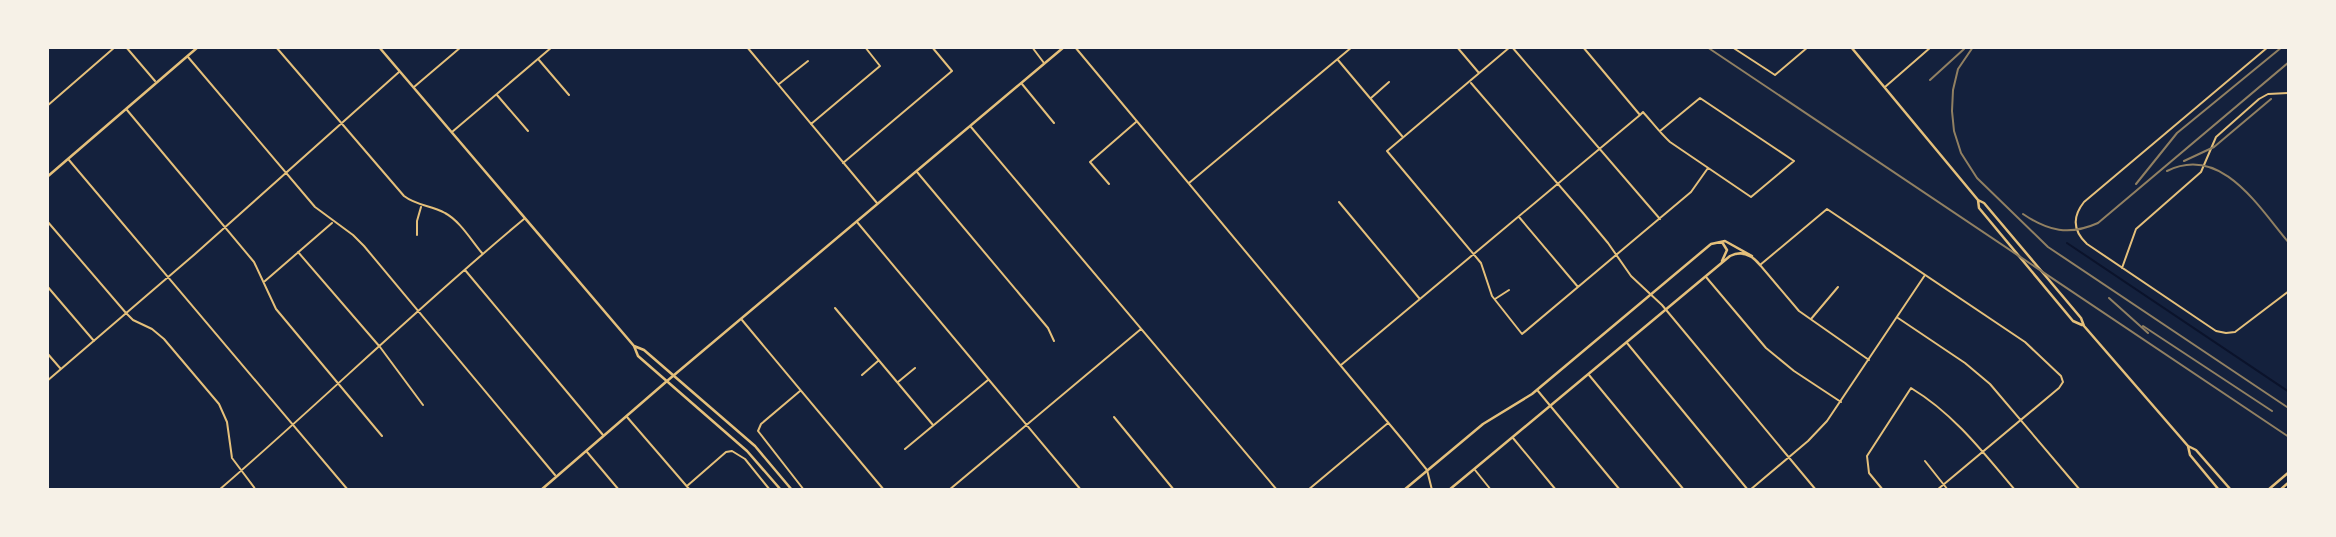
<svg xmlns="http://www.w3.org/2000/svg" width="2336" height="537" viewBox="0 0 2336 537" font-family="Bitter,serif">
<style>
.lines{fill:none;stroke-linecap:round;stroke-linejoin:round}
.stream{stroke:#0b132b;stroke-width:2}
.minor{stroke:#e5c07b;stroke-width:2}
.tertiary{stroke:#e5c07b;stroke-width:2.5}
.secondary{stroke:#e5c07b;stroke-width:2.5}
.rail{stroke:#918062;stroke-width:2}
</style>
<rect width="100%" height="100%" fill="#14213d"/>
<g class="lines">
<!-- stream -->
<path class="stream" d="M2067 243 2289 392"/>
<!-- minor -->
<path class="minor" d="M126 47 155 81
M276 47 404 196C417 206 431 205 445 213 460 221 471 240 482 253
M747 47 877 203
M1032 47 1044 63
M1075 47 1406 444 1427 470 1432 490
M1457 47 1479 73
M1510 47 1387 151 1481 263 1492 296 1522 334 1691 192 1708 168
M1512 47 1660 219
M1583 47 1640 115 1643 112C1652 122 1660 133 1670 142L1751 197 1794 161 1700 98 1660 131
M1732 47 1775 75 1808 47
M2268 47 2084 202C2072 217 2073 231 2087 244L2216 331 2226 333 2235 332 2289 291
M188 57 315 207 353 235 364 246 555 475
M539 60 569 95
M1338 60 1402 136
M1471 83 1583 213 1608 243 1631 276 1662 305 1816 490
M779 84 808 61
M1022 84 1054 123
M414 87 461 47
M1885 87 1931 47
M497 95 528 131
M1371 98 1389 82
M47 106 115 47
M127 110 254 262 276 309 382 436
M811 124 880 66 865 47
M971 127 1277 490
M452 132 552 47
M69 160 348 490
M843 163 952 71 932 47
M917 172 1048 328 1054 341
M1189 183 1352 47
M1109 184 1090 162 1136 122
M1339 202 1419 298
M1519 217 1578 287
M47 221 126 313 133 320 152 329 164 339 219 404 227 422 232 458 256 490
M857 222 1081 490
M417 235V221L421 207
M298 252 380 347 423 405
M2122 268 2136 229 2201 172 2216 137 2259 99 2268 94 2289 93
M465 270 603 435
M1706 277 1766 348 1794 371 1841 402
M265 281 332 223
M47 286 94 341
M1495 299 1509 290
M835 308 933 425
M1898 318 1965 363 1990 384 2080 490
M1811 319 1838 287
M742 320 884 490
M1627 343 1748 490
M47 353 60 368
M1869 360 1799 311 1760 265 1827 209 2025 342 2061 376 2063 382 2059 388 1937 490
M1341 365 1640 115
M862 375 878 361
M1589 375 1684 490
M47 381 195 254 399 72
M898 382 915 368
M800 391 761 424 758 431 804 490
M1538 391 1620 490
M627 417 690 490
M1114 417 1174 490
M1513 438 1556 490
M905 449 988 380
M587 452 619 490
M1925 461 1948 490
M1475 470 1491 490
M687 486 726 452 732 451 745 459 770 490
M219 490C322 401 419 306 524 219
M949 490 1141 329
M1308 490 1388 423
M1750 490 1808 441 1827 421 1925 275
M1883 490 1869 473 1867 456 1911 388C1954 414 1983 452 2015 490"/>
<!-- tertiary -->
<path class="tertiary" d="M1722 261 1727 250 1722 242
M541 490 667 381
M1404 490 1483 424 1532 394 1711 244 1725 241 1752 256
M1449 490 1730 256C1742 250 1752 255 1760 265"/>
<!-- secondary -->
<path class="secondary" d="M379 47 634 346 638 356 747 451 781 490
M1851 47 1978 200 1984 203 2081 318 2084 326 2188 446 2196 450 2231 490
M47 177 198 47
M1978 200 1979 208 2073 321 2082 325
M634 346 644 350 755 446 792 490
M667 381 1064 47
M2188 446 2190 455 2219 490
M2268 490 2289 472
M2280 490 2289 482"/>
<!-- rail -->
<path class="rail" d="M1707 47 2289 437
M1973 47 1958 69 1953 90 1952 111 1954 131 1961 153 1977 178 2048 247 2287 407
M1930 80 1964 49
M2184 161 2214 147 2271 99
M2167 171C2222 144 2259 208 2289 243
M2136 184 2177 133 2282 47
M2023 214C2048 231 2069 236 2098 223L2289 62
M2109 298 2148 333
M2143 326 2272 411"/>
</g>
<!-- border -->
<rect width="2336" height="537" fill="none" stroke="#f6f1e7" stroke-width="98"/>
</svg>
